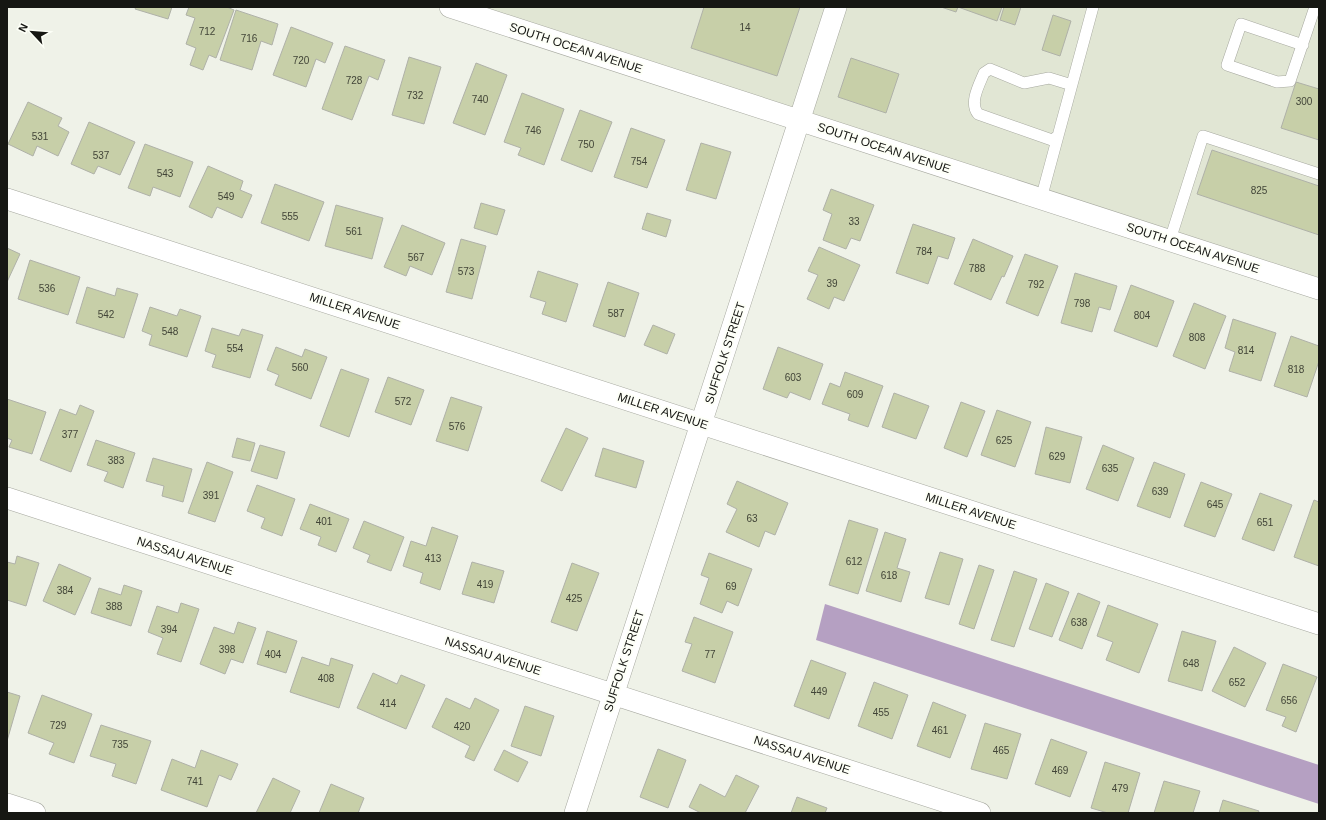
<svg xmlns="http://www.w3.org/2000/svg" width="1326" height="820" viewBox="0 0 1326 820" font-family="Arial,sans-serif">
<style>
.built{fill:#e1e6d4}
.water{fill:#b5a0c2}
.building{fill:#c7cfa8;stroke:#afb1a8}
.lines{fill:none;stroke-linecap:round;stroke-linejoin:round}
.service-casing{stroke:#a7a9a0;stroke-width:12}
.minor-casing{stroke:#a7a9a0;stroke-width:22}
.service{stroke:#fff;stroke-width:11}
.minor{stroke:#fff;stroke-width:21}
.labels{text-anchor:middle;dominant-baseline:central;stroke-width:4;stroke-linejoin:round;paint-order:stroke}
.number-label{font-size:10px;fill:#424538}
.street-label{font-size:12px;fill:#161713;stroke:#fdfff7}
</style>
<rect width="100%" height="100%" fill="#eff2e8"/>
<!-- built -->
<path class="built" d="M437 7H1319V298Z"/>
<!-- water -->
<path class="water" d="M825 604 1319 765V804L816 640Z"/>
<!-- building -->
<path class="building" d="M136 7H172L168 19 135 9Z
M189 7H227L234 10 216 58 209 55 203 70 190 65 196 48 186 44 195 18 186 15Z
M704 7H800L777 76 691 48Z
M941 7H1002L997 21 958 7 956 12Z
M1004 7H1021L1015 25 1000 20Z
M236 10 278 24 272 45 261 41 252 70 220 60Z
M1053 15 1071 21 1060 56 1042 50Z
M291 27 333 43 325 63 316 59 306 87 273 75Z
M345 46 385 60 378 80 369 76 352 120 322 109Z
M409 57 441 67 424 124 392 115Z
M851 58 899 74 886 113 838 97Z
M476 63 507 75 485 135 453 123Z
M1296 82 1319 89V140L1281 128Z
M522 93 564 109 544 165 518 155 521 148 504 142Z
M28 102 62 118 58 126 69 132 58 156 37 146 33 156 8 144Z
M580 110 612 122 592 172 561 160Z
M89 122 135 142 120 175 98 166 94 174 71 164Z
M631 128 665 140 647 188 614 177Z
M701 143 731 152 716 199 686 190Z
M145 144 193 162 180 197 153 187 150 196 128 188Z
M1212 150 1319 186V235L1197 194Z
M208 166 243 181 240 190 252 195 242 218 217 207 212 218 189 207Z
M275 184 324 202 309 241 261 223Z
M831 189 874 205 860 241 851 238 846 249 823 240 832 214 823 210Z
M481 203 505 210 497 235 474 228Z
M336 205 383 218 372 259 325 246Z
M647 213 671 220 666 237 642 229Z
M913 224 955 238 948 259 938 256 928 284 896 273Z
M402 225 445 243 432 275 410 266 406 276 384 267Z
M461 239 486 246 472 299 446 292Z
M973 239 1013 256 1004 277 1002 276 991 300 954 284Z
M819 247 860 265 844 301 834 297 829 309 807 299 818 275 808 271Z
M7 248 20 254 7 282Z
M1025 254 1058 266 1038 316 1006 303Z
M30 260 80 277 68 315 18 299Z
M538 271 578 284 566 322 542 314 546 302 530 297Z
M1075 273 1117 286 1110 310 1099 307 1092 332 1061 323Z
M608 282 639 293 625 337 593 326Z
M1131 285 1174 301 1157 347 1114 331Z
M87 287 115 296 117 288 138 294 124 338 76 323Z
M1194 303 1226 316 1205 369 1173 356Z
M150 307 177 316 180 309 201 316 187 357 149 345 152 335 142 331Z
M1233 319 1276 333 1261 381 1229 371 1235 352 1225 348Z
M653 325 675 334 667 354 644 345Z
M212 328 239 336 242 329 263 335 250 378 212 367 216 355 205 351Z
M1291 336 1319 346V361L1307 397 1274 386Z
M276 347 302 357 305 349 327 357 311 399 275 385 279 375 267 370Z
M778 347 823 364 810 400 790 392 787 398 763 389Z
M341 369 369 379 349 437 320 426Z
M845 372 883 386 868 427 848 420 850 414 822 404 830 383 840 387Z
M388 377 424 390 411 425 375 412Z
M894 393 929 406 916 439 882 427Z
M451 397 482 407 468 451 436 441Z
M7 399 46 412 32 454 9 447 12 440 7 438Z
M961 402 985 411 967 457 944 448Z
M80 405 94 411 71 472 40 460 60 409 76 415Z
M997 410 1031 422 1015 467 981 455Z
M1046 427 1082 437 1070 483 1035 474Z
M566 428 588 438 562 491 541 481Z
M237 438 255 443 250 461 232 457Z
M96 440 135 453 123 488 104 481 108 472 87 465Z
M260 445 285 452 277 479 251 471Z
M1103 445 1134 458 1118 501 1086 489Z
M603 448 644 461 636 488 595 476Z
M153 458 192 469 183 502 162 496 164 486 146 481Z
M207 462 233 472 215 522 188 513Z
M1154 462 1185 474 1170 518 1137 506Z
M737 481 788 503 775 535 765 531 759 547 726 532 737 509 727 504Z
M1201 482 1232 494 1215 537 1184 526Z
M257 485 295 499 282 536 261 528 265 518 247 511Z
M1260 493 1292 505 1274 551 1242 539Z
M1314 500 1319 502V566L1294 557Z
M310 504 349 519 336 552 318 545 321 537 300 529Z
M849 520 878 529 858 594 829 585Z
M364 521 404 537 391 571 367 562 370 555 353 548Z
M432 527 458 536 440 590 420 583 423 573 403 566 411 541 426 546Z
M885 532 906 539 897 568 910 572 901 602 866 591Z
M940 552 963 559 949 605 925 598Z
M709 553 752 569 738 606 727 601 722 613 700 604 709 578 701 575Z
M17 556 39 563 26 606 7 600V562L15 564Z
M472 562 504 571 494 603 462 594Z
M572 563 599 573 577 631 551 622Z
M59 564 91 578 75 615 43 601Z
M979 565 994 570 974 629 959 624Z
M1014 571 1037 579 1014 647 991 640Z
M1046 583 1069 592 1052 637 1029 629Z
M124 585 142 591 131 626 91 613 99 588 121 595Z
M1078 593 1100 602 1082 649 1059 640Z
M181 603 199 609 181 662 157 654 163 638 148 632 157 606 178 613Z
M1108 605 1158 624 1139 673 1106 660 1113 642 1097 636Z
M694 617 733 632 715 683 682 671 692 644 685 642Z
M238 622 256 628 243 663 231 659 225 674 200 664 214 627 234 634Z
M267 631 297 641 286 673 257 664Z
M1182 631 1216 641 1202 691 1168 681Z
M1234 647 1266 663 1245 707 1212 691Z
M302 657 329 666 331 658 353 665 339 708 290 692Z
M811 660 846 673 829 719 794 706Z
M1283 664 1317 677 1296 732 1282 726 1286 717 1266 710Z
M373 673 397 684 401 675 425 685 406 729 357 708Z
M874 682 908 695 892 739 858 726Z
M7 692 20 696 7 741Z
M42 695 92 714 74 763 49 754 54 743 28 733Z
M446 698 470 709 475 698 499 710 474 761 465 757 470 746 432 727Z
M933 702 966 715 950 758 917 746Z
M525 706 554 716 541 756 511 746Z
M985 723 1021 734 1007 779 971 769Z
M101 725 151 741 136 784 112 776 116 764 90 756Z
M1051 739 1087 752 1070 797 1035 784Z
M658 749 686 760 668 808 640 797Z
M201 750 238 764 231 780 219 775 207 807 161 790 172 759 195 768Z
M504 750 528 762 518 782 494 770Z
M1105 762 1140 773 1128 813H1108L1091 808Z
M736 775 759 786 745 813H701L689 807 700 784 725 797Z
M273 778 300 791 290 813H256Z
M1164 781 1200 791 1193 813H1154Z
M331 784 364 798 358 813H319Z
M797 797 827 808 825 813H791Z
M1223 800 1259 811 1258 813H1219Z"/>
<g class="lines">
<!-- service casing -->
<g class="service-casing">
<path id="service" d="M1303 45 1241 24 1227 65 1277 82 1290 81 1315 7
M1072 85 1049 78 1024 83 990 69 984 73C979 85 969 103 978 114L1052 140 1058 136 1093 7
M1041 199 1058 136
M1170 240 1203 136 1319 174"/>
</g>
<!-- minor casing -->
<g class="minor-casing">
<path id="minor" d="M450 7 1319 289
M7 199 1319 624
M7 498 980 813
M7 804 35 813
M575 813 836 7"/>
</g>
<!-- service -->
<use href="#service" class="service"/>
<!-- minor -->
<use href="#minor" class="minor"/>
</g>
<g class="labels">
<!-- number labels -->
<g class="number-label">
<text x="745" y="27">14</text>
<text x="207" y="31">712</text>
<text x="249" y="38">716</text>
<text x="301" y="60">720</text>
<text x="354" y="80">728</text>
<text x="415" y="95">732</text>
<text x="480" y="99">740</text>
<text x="1304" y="101">300</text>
<text x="533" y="130">746</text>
<text x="40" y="136">531</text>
<text x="586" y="144">750</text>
<text x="101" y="155">537</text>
<text x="639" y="161">754</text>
<text x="165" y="173">543</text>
<text x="1259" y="190">825</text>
<text x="226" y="196">549</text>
<text x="290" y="216">555</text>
<text x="854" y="221">33</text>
<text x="354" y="231">561</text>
<text x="924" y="251">784</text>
<text x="416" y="257">567</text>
<text x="977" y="268">788</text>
<text x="466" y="271">573</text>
<text x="832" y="283">39</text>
<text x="1036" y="284">792</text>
<text x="47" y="288">536</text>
<text x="1082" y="303">798</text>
<text x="616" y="313">587</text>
<text x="106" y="314">542</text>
<text x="1142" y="315">804</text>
<text x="170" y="331">548</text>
<text x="1197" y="337">808</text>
<text x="235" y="348">554</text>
<text x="1246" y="350">814</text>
<text x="300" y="367">560</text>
<text x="1296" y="369">818</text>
<text x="793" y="377">603</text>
<text x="855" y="394">609</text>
<text x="403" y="401">572</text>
<text x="457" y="426">576</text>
<text x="70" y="434">377</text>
<text x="1004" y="440">625</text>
<text x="1057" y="456">629</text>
<text x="116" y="460">383</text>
<text x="1110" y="468">635</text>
<text x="1160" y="491">639</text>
<text x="211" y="495">391</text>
<text x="1215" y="504">645</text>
<text x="752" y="518">63</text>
<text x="324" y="521">401</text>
<text x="1265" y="522">651</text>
<text x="433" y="558">413</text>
<text x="854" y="561">612</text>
<text x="889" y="575">618</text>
<text x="485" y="584">419</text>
<text x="731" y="586">69</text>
<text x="65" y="590">384</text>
<text x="574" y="598">425</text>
<text x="114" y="606">388</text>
<text x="1079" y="622">638</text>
<text x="169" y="629">394</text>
<text x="227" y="649">398</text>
<text x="273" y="654">404</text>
<text x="710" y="654">77</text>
<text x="1191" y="663">648</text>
<text x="326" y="678">408</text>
<text x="1237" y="682">652</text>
<text x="819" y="691">449</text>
<text x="1289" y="700">656</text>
<text x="388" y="703">414</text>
<text x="881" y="712">455</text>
<text x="58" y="725">729</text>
<text x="462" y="726">420</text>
<text x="940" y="730">461</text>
<text x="120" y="744">735</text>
<text x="1001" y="750">465</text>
<text x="1060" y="770">469</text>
<text x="195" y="781">741</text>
<text x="1120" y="788">479</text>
</g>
<!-- street labels -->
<g class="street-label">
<text transform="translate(576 48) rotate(18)">SOUTH OCEAN AVENUE</text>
<text transform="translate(884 148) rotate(18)">SOUTH OCEAN AVENUE</text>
<text transform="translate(1193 248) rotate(18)">SOUTH OCEAN AVENUE</text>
<text transform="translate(355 311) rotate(18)">MILLER AVENUE</text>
<text transform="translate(725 353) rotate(-72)">SUFFOLK STREET</text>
<text transform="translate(663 411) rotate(18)">MILLER AVENUE</text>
<text transform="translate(971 511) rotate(18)">MILLER AVENUE</text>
<text transform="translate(185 556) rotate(18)">NASSAU AVENUE</text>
<text transform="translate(493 656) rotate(18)">NASSAU AVENUE</text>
<text transform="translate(624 661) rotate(-72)">SUFFOLK STREET</text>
<text transform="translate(802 755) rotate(18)">NASSAU AVENUE</text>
</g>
</g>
<!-- border -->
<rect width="1326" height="820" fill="none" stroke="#161713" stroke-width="16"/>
<!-- north arrow -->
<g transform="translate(32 32) rotate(296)" stroke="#fdfff7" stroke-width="3" paint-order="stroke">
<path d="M0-3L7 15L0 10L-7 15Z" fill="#161713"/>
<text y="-6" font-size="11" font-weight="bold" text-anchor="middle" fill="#161713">N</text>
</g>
</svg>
